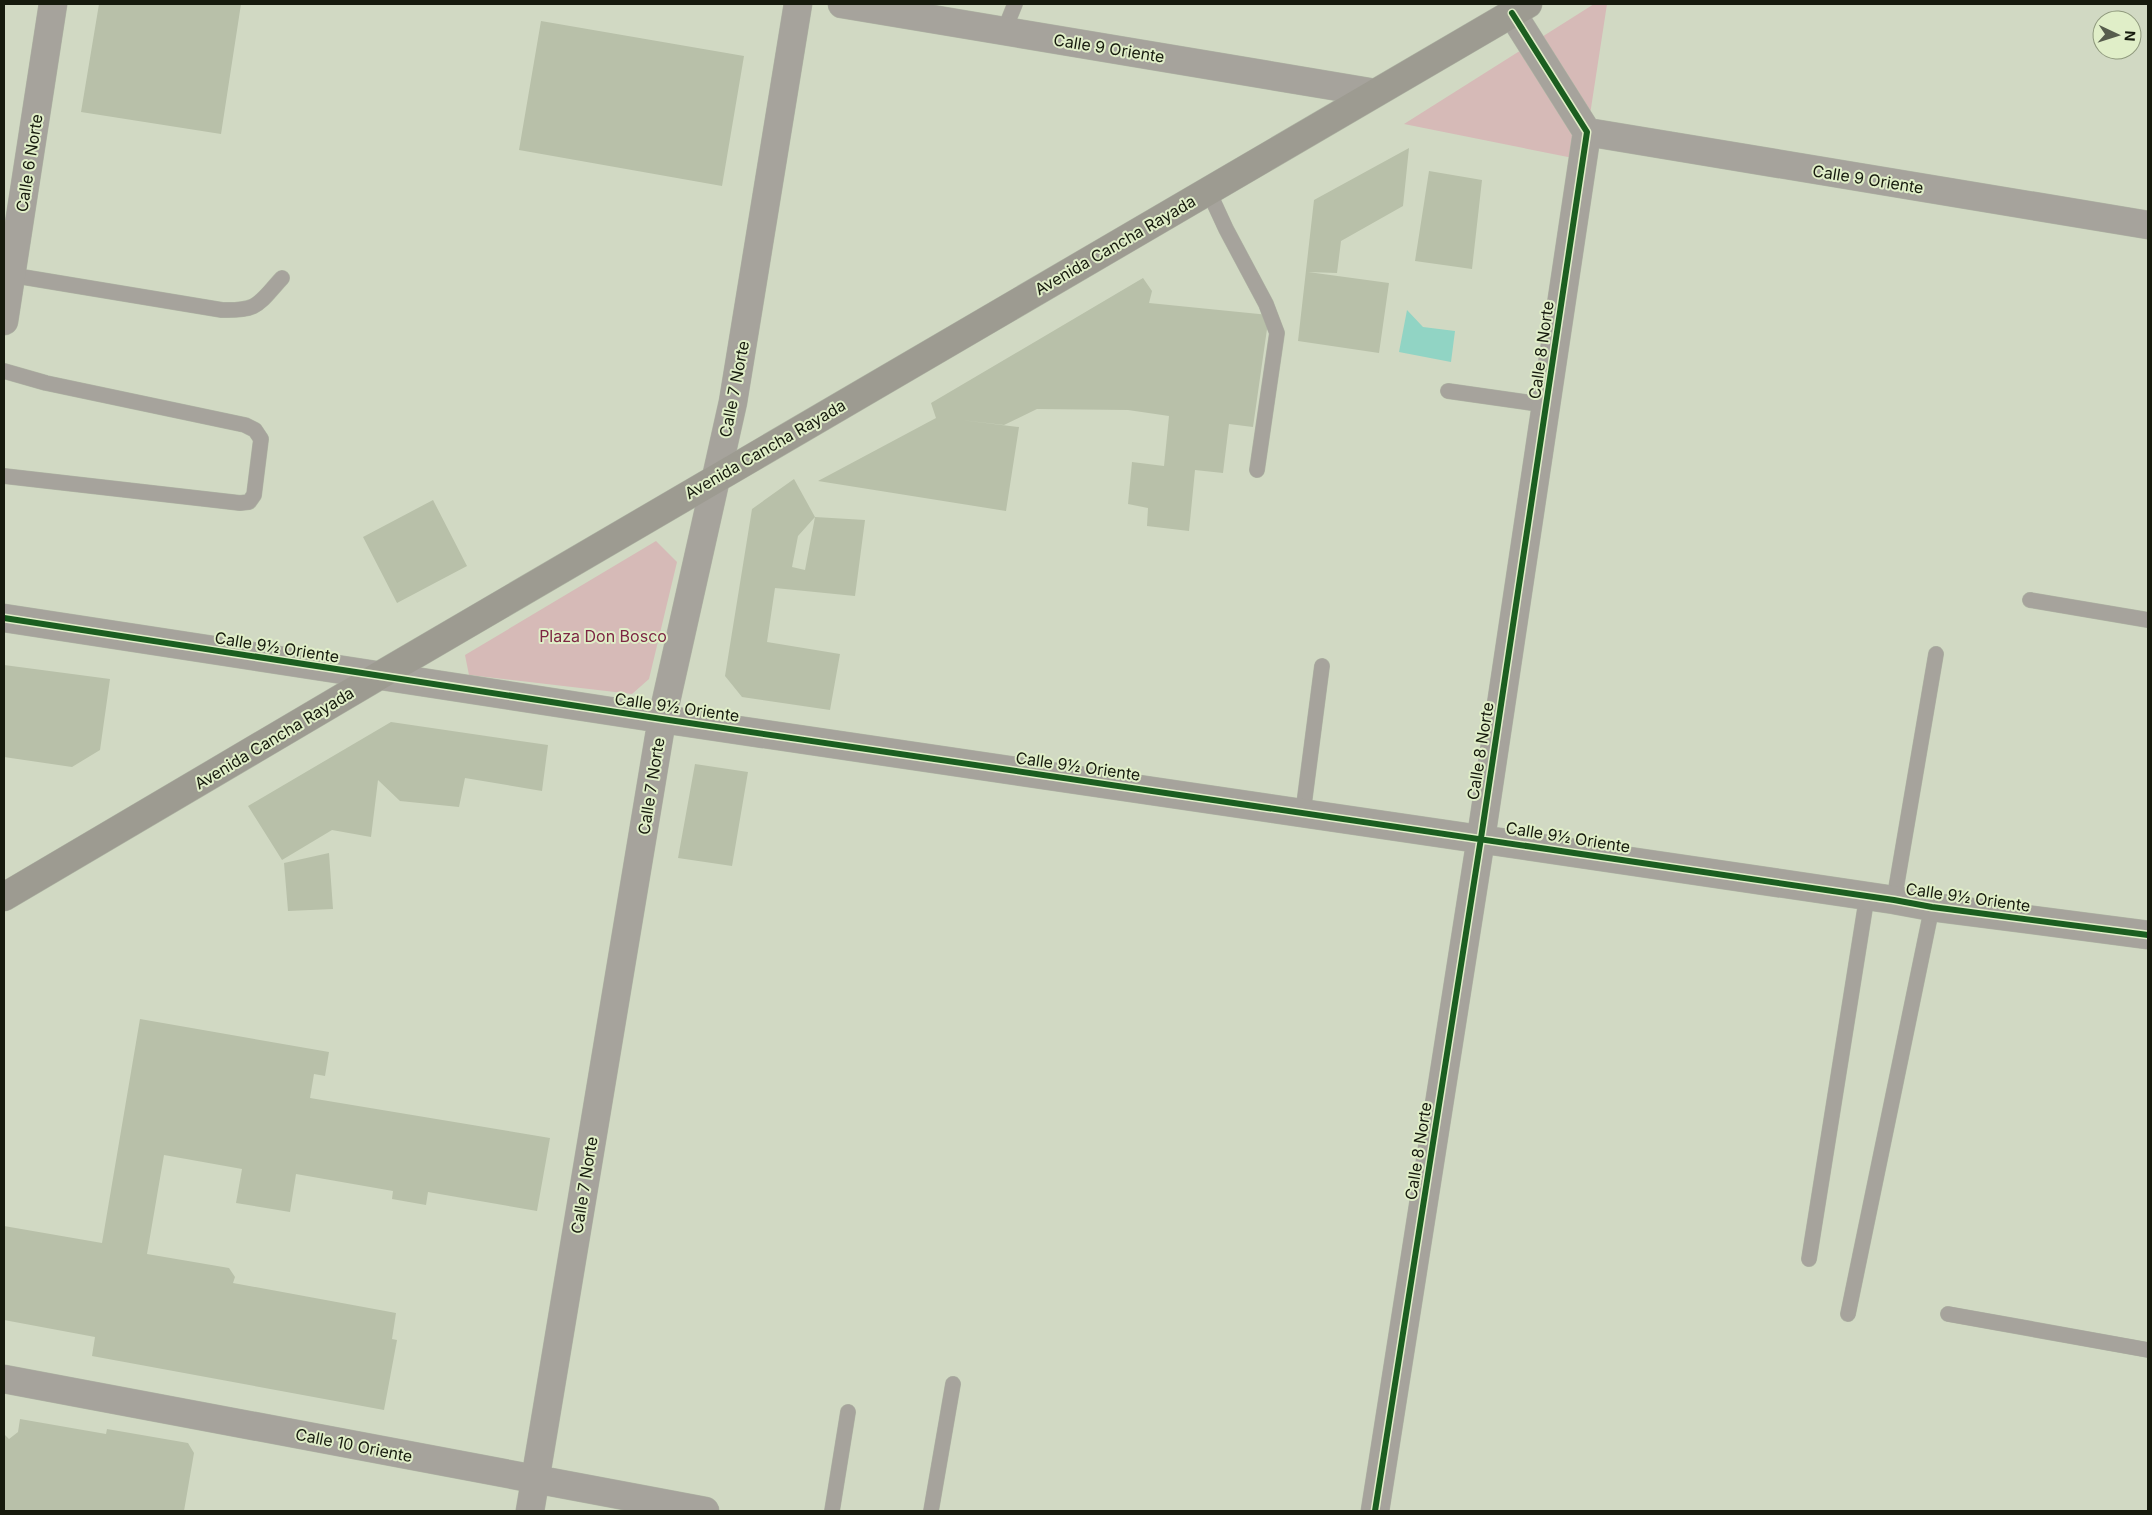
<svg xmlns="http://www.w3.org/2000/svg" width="2152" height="1515" viewBox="0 0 2152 1515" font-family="Inter,sans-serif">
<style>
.green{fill:#d6bab7}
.water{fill:#91d4c4}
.building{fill:#b8c0a9}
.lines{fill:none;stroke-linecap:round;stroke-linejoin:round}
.service-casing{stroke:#afb5a4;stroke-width:16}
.minor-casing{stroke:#afb5a4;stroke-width:29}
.primary-casing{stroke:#afb5a4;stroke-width:29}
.service{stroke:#a6a39c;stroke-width:15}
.minor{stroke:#a6a39c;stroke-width:28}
.primary{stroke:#9d9b91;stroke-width:28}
.cycleway-casing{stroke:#e0eec8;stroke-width:9}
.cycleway{stroke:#1b5e20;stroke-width:6}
.labels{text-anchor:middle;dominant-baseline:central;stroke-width:4;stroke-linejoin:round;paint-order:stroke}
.street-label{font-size:16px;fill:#161a0d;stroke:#e0eec8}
.park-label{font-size:16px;fill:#7d2643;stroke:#e0eec8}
</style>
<rect width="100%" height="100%" fill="#d1d9c3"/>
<!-- green -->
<path class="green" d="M1594 4H1607L1583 160 1404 124Z
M656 541 677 562 649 679 632 694 469 675 465 655Z"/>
<!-- water -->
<path class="water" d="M1407 310 1423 327 1455 331 1451 362 1399 352Z"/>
<!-- building -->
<path class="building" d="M99 4H241L221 134 81 112Z
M541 21 744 56 722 186 519 150Z
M1409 148 1403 206 1341 241 1337 273 1308 272 1389 283 1379 353 1298 341 1314 200Z
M1429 171 1482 180 1472 269 1415 261Z
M1143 278 1152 291 1149 303 1269 315 1253 427 1229 424 1223 473 1195 470 1189 531 1147 526 1148 508 1128 504 1132 462 1164 466 1169 416 1128 410 1037 409 1004 425 961 420 1019 427 1006 511 818 481 936 418 931 403Z
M794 479 815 517 798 536 792 567 805 570 815 517 865 520 855 596 775 588 767 642 840 654 830 710 742 697 725 676 752 509Z
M433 500 467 566 397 603 363 537Z
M4 665 110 679 100 750 72 767 4 757Z
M391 722 548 745 542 791 465 778 459 807 400 801 378 780 371 837 332 830 282 860 248 806Z
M695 764 748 772 732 866 678 858Z
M329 853 333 909 288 911 284 863Z
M140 1019 329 1052 325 1076 314 1074 310 1098 550 1138 537 1211 428 1192 426 1205 392 1199 393 1191 296 1174 290 1212 236 1203 242 1169 164 1155 147 1254 229 1268 235 1277 233 1283 396 1313 392 1339 397 1340 384 1410 92 1356 95 1337 4 1320V1226L102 1243Z
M20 1419 106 1434 107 1429 188 1443 194 1453 184 1511H4V1434L9 1439 18 1432Z"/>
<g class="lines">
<!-- service casing -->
<g class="service-casing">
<path id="service" d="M1004 31 1015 4
M1208 190 1226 229 1266 304 1277 333 1257 470
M11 275 222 310C259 311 258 304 282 278
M4 371 46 383 245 425 255 430 261 439 254 495 249 502 240 503 4 476
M1448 391 1546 405
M2030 600 2148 620
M1303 812 1322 666
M1894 900 1936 654
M1809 1259 1867 896
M1848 1314 1932 907
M1948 1314 2148 1350
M832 1511 848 1412
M931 1511 953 1384"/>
</g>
<!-- minor casing -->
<g class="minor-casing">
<path id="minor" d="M842 4 1375 93
M1587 132 2148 225
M4 321 53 4
M4 618 662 719 1894 900 1932 907 2148 935
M4 1379 705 1511
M530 1511 662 719 733 402 798 4
M1375 1511 1481 838 1587 132 1512 13"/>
</g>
<!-- primary casing -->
<g class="primary-casing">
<path id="primary" d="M4 897 377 677 1528 4"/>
</g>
<!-- service -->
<use href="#service" class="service"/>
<!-- minor -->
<use href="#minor" class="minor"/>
<!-- primary -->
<use href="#primary" class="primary"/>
<!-- cycleway casing -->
<g class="cycleway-casing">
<path id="cycleway" d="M4 618 662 719 1894 900 1932 907 2148 935
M1375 1511 1481 838 1587 132 1512 13"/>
</g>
<!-- cycleway -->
<use href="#cycleway" class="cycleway"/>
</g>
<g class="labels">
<!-- street labels -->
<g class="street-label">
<text transform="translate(1109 48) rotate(9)">Calle 9 Oriente</text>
<text transform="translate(29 163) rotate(-81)">Calle 6 Norte</text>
<text transform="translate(1868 179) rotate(9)">Calle 9 Oriente</text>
<text transform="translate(1115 245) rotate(-30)">Avenida Cancha Rayada</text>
<text transform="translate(1541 350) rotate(-82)">Calle 8 Norte</text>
<text transform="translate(734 389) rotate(-79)">Calle 7 Norte</text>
<text transform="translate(765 449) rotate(-30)">Avenida Cancha Rayada</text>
<text transform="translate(277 647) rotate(9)">Calle 9½ Oriente</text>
<text transform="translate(677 707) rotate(8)">Calle 9½ Oriente</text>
<text transform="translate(274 738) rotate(-31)">Avenida Cancha Rayada</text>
<text transform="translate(1480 751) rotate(-81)">Calle 8 Norte</text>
<text transform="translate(1078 766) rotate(8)">Calle 9½ Oriente</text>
<text transform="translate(651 786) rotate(-81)">Calle 7 Norte</text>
<text transform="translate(1568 837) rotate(9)">Calle 9½ Oriente</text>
<text transform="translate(1968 897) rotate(8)">Calle 9½ Oriente</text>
<text transform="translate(1418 1151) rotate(-81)">Calle 8 Norte</text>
<text transform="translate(584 1185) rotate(-81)">Calle 7 Norte</text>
<text transform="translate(354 1445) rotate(11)">Calle 10 Oriente</text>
</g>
<!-- park labels -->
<g class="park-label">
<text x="603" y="636">Plaza Don Bosco</text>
</g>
</g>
<!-- border -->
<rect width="2152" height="1515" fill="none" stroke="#161a0d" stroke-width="10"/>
<!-- north arrow -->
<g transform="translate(2117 35) rotate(94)"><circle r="24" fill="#e0eec8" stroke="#8f997d"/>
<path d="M0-4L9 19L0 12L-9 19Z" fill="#575d4d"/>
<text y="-8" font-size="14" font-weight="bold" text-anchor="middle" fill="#161a0d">N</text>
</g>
</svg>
